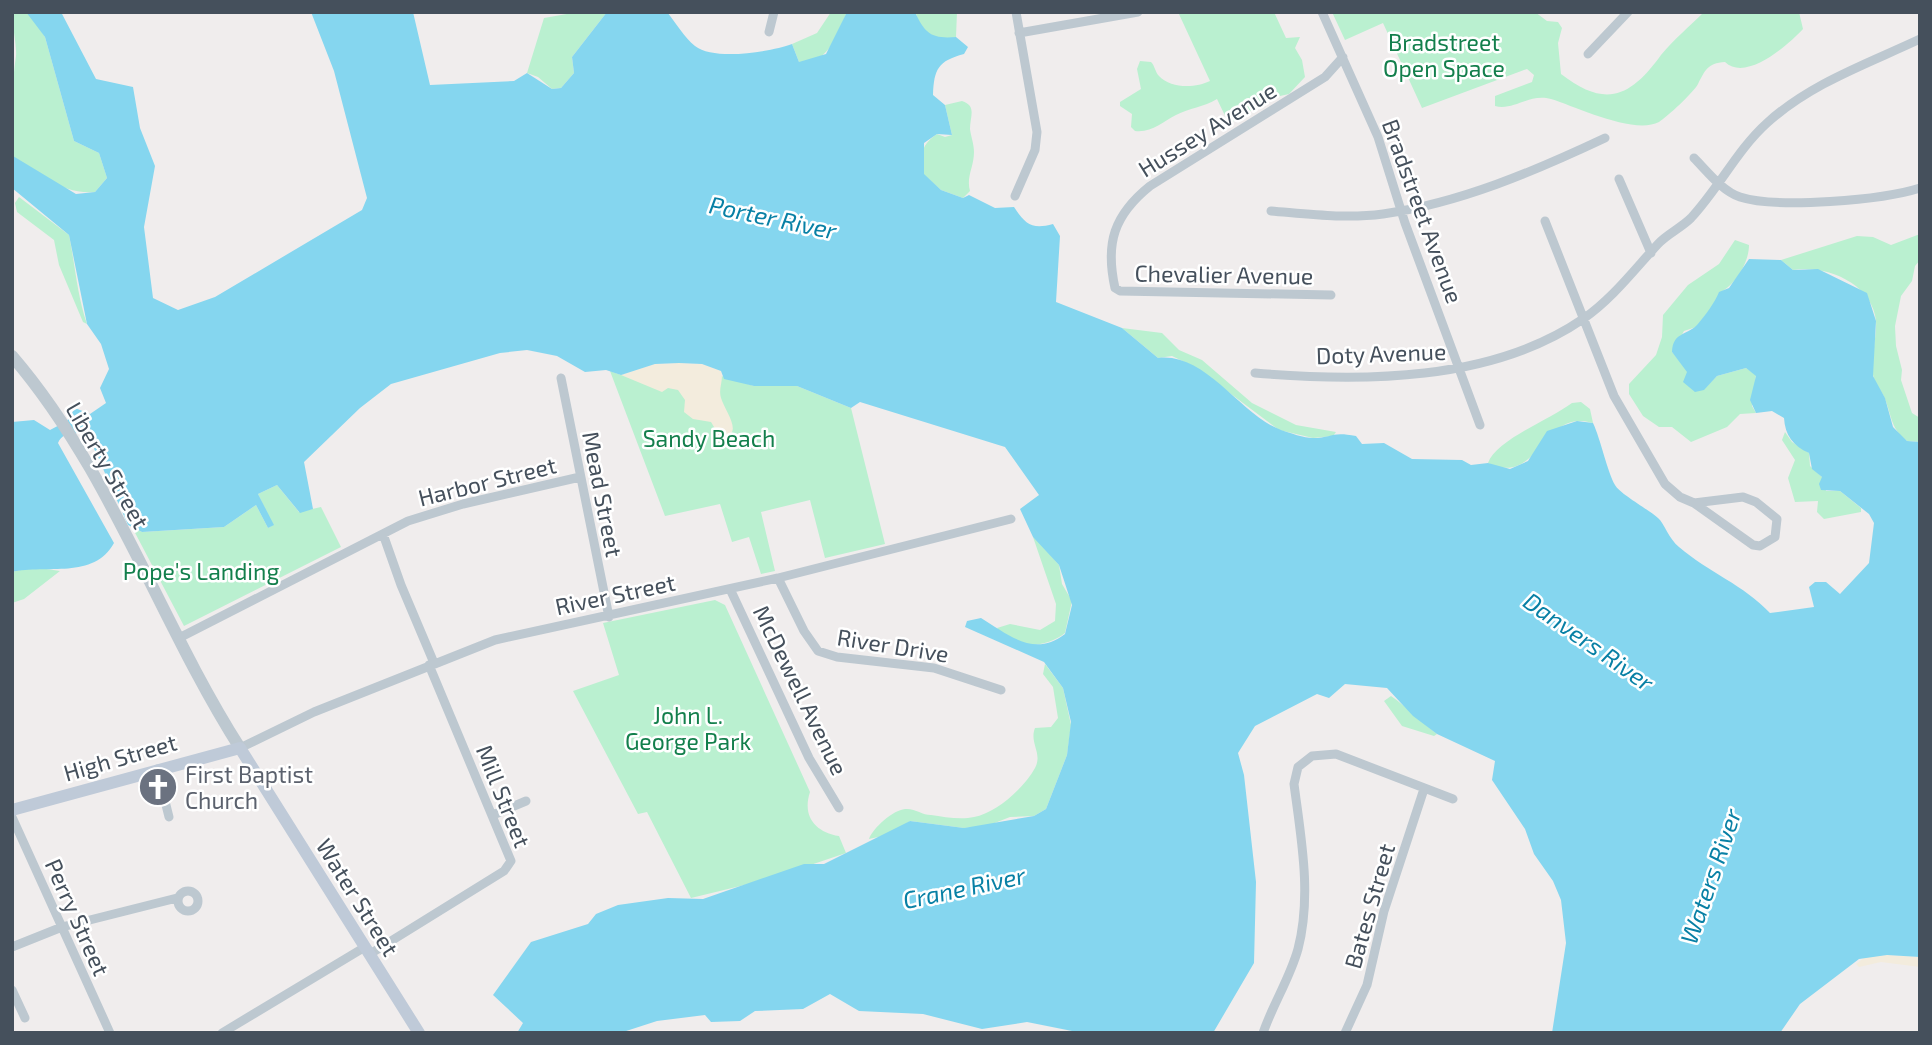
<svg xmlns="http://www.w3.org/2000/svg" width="1932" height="1045" viewBox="0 0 1932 1045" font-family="'Exo 2',sans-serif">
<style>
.green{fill:#baf0d0}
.sand{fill:#f3ecdd}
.water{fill:#85d6ef}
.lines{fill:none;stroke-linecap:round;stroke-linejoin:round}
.minor{stroke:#bdc8d0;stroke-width:9}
.tertiary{stroke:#bdc8d0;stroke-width:12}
.secondary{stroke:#bfcad8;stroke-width:12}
.labels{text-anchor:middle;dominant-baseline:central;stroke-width:5;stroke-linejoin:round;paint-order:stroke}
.park-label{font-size:23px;fill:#137f4c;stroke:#fff}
.street-label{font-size:23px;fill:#45505c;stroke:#fff}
.worship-label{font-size:23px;fill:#5b616d;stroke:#fff;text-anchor:start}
.water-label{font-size:24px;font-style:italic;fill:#0880a5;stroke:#fff}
</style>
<rect width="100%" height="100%" fill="#f0eded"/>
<!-- green -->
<path class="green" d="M12 12H30L45 37 74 141 99 153 107 178 95 192C61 195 40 172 12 156 12 123 11 89 16 56 17 46 12 25 12 12Z
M578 12H607L572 57 574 73 561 88 552 89 538 77 527 73 544 18Z
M831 12H847C837 34 829 65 799 62L792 44 817 33Z
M916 12H957L956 37C936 43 918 33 916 12Z
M1178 12H1274L1286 38 1300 37 1295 48 1302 60 1305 77 1289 94 1271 98 1229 124 1217 99C1204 107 1189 108 1176 115 1162 122 1152 133 1135 131L1131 127 1132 114 1120 106V102L1141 89 1137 69 1140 61 1151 62C1155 66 1155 72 1159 76 1171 89 1196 88 1210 81Z
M1332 12H1535L1547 21 1558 22 1562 28 1558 43 1561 74C1605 108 1630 98 1661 55 1673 40 1690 26 1704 12H1799L1803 29C1787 46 1746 82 1725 62 1707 63 1705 71 1698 84 1694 92 1667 117 1659 122 1634 135 1577 107 1551 99 1529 93 1514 111 1495 106V96L1532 82 1534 75 1527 69 1422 108 1383 23 1345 40Z
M962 101C977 106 970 116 970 129 971 137 974 144 974 152 974 167 966 177 970 191L963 198 941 190 923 174C921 154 920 146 937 134L945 137 952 135 945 105Z
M19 197 69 235C75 264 77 295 87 324L83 322 59 265 54 240 17 212 15 203Z
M1920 234V260L1915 266 1912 281 1901 296 1895 326 1896 346 1902 370 1901 380 1912 413 1920 418V442L1907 441C1891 429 1892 417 1885 399 1882 391 1875 384 1873 375 1870 362 1877 337 1876 321 1873 284 1826 264 1793 270L1781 260 1857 236 1873 237 1891 245Z
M1735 240 1749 245C1749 262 1736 285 1719 293L1716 302 1696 327 1684 331 1672 352 1704 389 1717 376 1746 368 1756 375 1752 406 1756 413 1740 414 1727 427 1691 442 1672 427H1659L1643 416 1629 394V384L1656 355 1662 337 1663 315 1688 285 1719 264Z
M1122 328 1162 333 1179 350 1202 360 1252 403 1296 425 1336 432 1333 436 1313 438 1279 430 1195 367 1172 356 1158 358Z
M679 363 754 386H797L851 408 885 544 825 558 810 500 761 512 775 571 761 574 749 537 732 542 720 504 665 516 610 371 621 375Z
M1581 402 1590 409 1593 423C1541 407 1540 488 1488 463 1496 440 1551 419 1572 403Z
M1785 432 1792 442 1809 453 1810 466 1822 477 1826 491H1840L1861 508V512L1824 519 1817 512 1818 501 1795 502 1788 478 1795 460 1782 440Z
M277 485 299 512 321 507 341 547 184 626 132 527 142 532 224 527 256 505 268 528 273 525 258 494Z
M1033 537C1045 546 1050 555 1059 565L1062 584 1072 601 1065 633C1045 649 1012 650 997 628L1010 624 1040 630 1055 621 1056 604Z
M33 567 60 571 24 599 12 603V572Z
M715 600 725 605 810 792C802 816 815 832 839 836L846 853 769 879 691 898 647 812 638 814 573 691 619 675 603 623Z
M1045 664 1063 688 1071 725 1067 755 1046 809 1034 816 1010 817 987 826 964 828 910 821 892 834 869 839C873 828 893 810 905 809 915 808 922 815 931 815 944 817 961 820 974 817 996 813 1024 788 1035 768 1043 753 1029 743 1035 728L1051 727 1058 718 1053 687 1043 674Z
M1391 696C1407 707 1421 722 1437 734L1434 736 1402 726 1384 701Z"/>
<!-- sand -->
<path class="sand" d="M679 363 702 364 721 371C724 381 718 388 721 398 725 411 746 437 720 437L711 422 693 419 684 412 685 400 678 390 668 388 662 392 621 375 655 364Z
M1887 955 1920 957V967L1881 962 1859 967 1856 964 1865 957Z"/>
<!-- water -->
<path class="water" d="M26 12H61L96 79 133 87 140 128 155 166 144 227 153 298 178 310 215 297 362 210 367 198 334 71 311 12H413L430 85 514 81 527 73 552 89 561 88 574 73 572 57 607 12H667C676 23 684 37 695 46 714 61 770 52 792 44L799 62 826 54 847 12H915C925 34 932 39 956 37L968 47 964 54C938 61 934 69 933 95L945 105 952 135 937 134 924 143V174L941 190 963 198 969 195 995 208 1014 207C1025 224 1032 230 1053 224L1060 236 1056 302 1122 328 1158 358C1206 352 1240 415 1281 430 1290 433 1304 438 1313 438 1332 438 1331 431 1356 436L1362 444 1384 443 1412 459 1462 460 1471 465 1488 463 1510 469 1528 461 1547 431 1577 421 1593 423C1601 440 1607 471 1615 485 1620 494 1648 509 1658 518 1664 523 1669 539 1679 547 1708 572 1744 585 1770 613L1814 607 1809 587 1815 582H1826L1840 594 1869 563 1874 523 1869 514 1840 491 1821 490 1819 484 1822 477 1812 469 1809 453C1793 446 1785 435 1784 418L1772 411 1756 413 1750 400 1756 376 1746 368 1717 376 1704 390 1695 392 1683 382 1687 372 1672 352C1673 332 1686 336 1697 325 1706 314 1714 304 1719 292L1729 288 1749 259 1781 260 1793 270 1818 269 1867 293 1876 321 1873 376 1885 398 1893 427 1907 441 1920 442V957L1887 955 1859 959 1800 1004 1780 1033H1552L1566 943 1561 900 1553 881 1534 854 1525 829 1492 780 1495 761 1437 734 1413 716 1387 688 1345 684 1329 698 1317 694 1255 726 1238 753 1244 775 1256 882 1254 963 1213 1033H1082L1027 1022 982 1029 923 1014 859 1011 830 994 803 1009 755 1011 740 1021 711 1022 705 1015 657 1021 620 1033H517L523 1023 493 995 531 942 588 924 596 914 618 905 668 898 703 899 804 864H824L910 821 964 828 1034 816 1046 809 1067 755 1071 722 1063 688 1044 662 965 627 967 621 981 618C1009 635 1034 658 1065 634L1072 605 1059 565 1033 537 1020 509 1039 495 1005 447 860 402 851 408 797 386H754L724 379 721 371 702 364 679 363 655 364 621 375 606 370 585 372 557 356 527 350 500 353 391 384 360 408 304 462 313 509 300 513 277 485 258 494 274 525 268 528 256 505 224 527 142 532 128 525 88 435C77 432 63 431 58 443L114 543C94 580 46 564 12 572V422L34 420 50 430 67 421 75 408 90 414 106 403 100 388 109 369 101 344 87 324 69 235 12 188 13 156 76 194 95 192 107 178 99 153 74 141 45 37Z"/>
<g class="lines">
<!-- minor -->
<path class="minor" d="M1322 12 1378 137 1405 223 1480 425
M769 32 774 12
M1019 33 1138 12
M1588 54 1628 12
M1694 158C1707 171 1722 191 1740 197 1777 209 1883 200 1920 188
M1619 179 1651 253
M1015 196 1035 150 1037 132 1016 12
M1271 211C1308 214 1346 219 1383 214 1460 203 1535 171 1605 138
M1545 221 1614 396 1665 484 1680 497 1694 503 1743 497 1756 502 1777 519 1775 537 1760 546 1753 545 1694 503
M1331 295 1120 291 1115 288C1105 243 1114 215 1150 186L1325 77 1343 57
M1255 373C1362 382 1491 382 1583 319 1612 299 1634 270 1658 244 1667 234 1681 228 1691 218 1719 188 1737 150 1767 123 1811 83 1867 64 1920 39
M561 378 609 617
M383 534 401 585 434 663
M778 578 804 631 818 651 837 657 934 668 1001 690
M730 589 809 758 839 808
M179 638 408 521 463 504 580 477
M240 748 314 712 495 640 778 578 1011 519
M157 769 169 817
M493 815 526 801
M12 817 110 1033
M178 901a10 10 0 1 1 20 0a10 10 0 1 1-20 0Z
M12 947 62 927 177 898
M370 954 504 871 511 861 429 665
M12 990 25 1018
M222 1033 365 947
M1263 1033C1273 1004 1290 978 1298 949 1312 895 1301 838 1294 784L1298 767 1312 756 1336 754 1453 799
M1345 1033 1367 985 1384 911 1424 789"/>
<!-- tertiary -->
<path class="tertiary" d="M12 356C111 471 159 621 240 748"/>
<!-- secondary -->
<path class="secondary" d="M12 810 240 748 419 1033"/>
</g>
<!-- icons -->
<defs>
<g id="church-disc" transform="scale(2.0125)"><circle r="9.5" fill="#6b7280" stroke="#fff"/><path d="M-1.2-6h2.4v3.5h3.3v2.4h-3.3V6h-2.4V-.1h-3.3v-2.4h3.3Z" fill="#fff"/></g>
</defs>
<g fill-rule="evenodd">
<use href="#church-disc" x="158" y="787"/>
</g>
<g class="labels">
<!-- park labels -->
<g class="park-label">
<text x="1444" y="42">Bradstreet<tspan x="1444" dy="26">Open Space</tspan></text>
<text x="709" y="438">Sandy Beach</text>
<text x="201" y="571">Pope's Landing</text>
<text x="688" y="715">John L.<tspan x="688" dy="26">George Park</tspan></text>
</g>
<!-- street labels -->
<g class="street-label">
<text transform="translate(1207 129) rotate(-32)">Hussey Avenue</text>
<text transform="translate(1423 211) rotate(70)">Bradstreet Avenue</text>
<text transform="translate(1224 274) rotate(1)">Chevalier Avenue</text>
<text transform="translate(1381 353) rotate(-2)">Doty Avenue</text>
<text transform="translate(108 465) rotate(60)">Liberty Street</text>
<text transform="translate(487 481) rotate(-14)">Harbor Street</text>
<text transform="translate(603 494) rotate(79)">Mead Street</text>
<text transform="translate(615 594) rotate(-12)">River Street</text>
<text transform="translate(893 645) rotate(9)">River Drive</text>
<text transform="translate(801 690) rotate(64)">McDewell Avenue</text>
<text transform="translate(120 757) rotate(-16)">High Street</text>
<text transform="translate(504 796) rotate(68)">Mill Street</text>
<text transform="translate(358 897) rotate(58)">Water Street</text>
<text transform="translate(1369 906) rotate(-74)">Bates Street</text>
<text transform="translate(78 917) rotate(66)">Perry Street</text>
</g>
<!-- worship labels -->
<g class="worship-label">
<text x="185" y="774">First Baptist<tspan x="185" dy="26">Church</tspan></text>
</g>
<!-- water labels -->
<g class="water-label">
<text transform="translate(773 217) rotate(12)">Porter River</text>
<text transform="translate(1589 641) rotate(35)">Danvers River</text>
<text transform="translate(1710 876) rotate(-71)">Waters River</text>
<text transform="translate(964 887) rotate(-12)">Crane River</text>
</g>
</g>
<!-- border -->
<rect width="1932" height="1045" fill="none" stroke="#45505c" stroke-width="28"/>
</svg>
